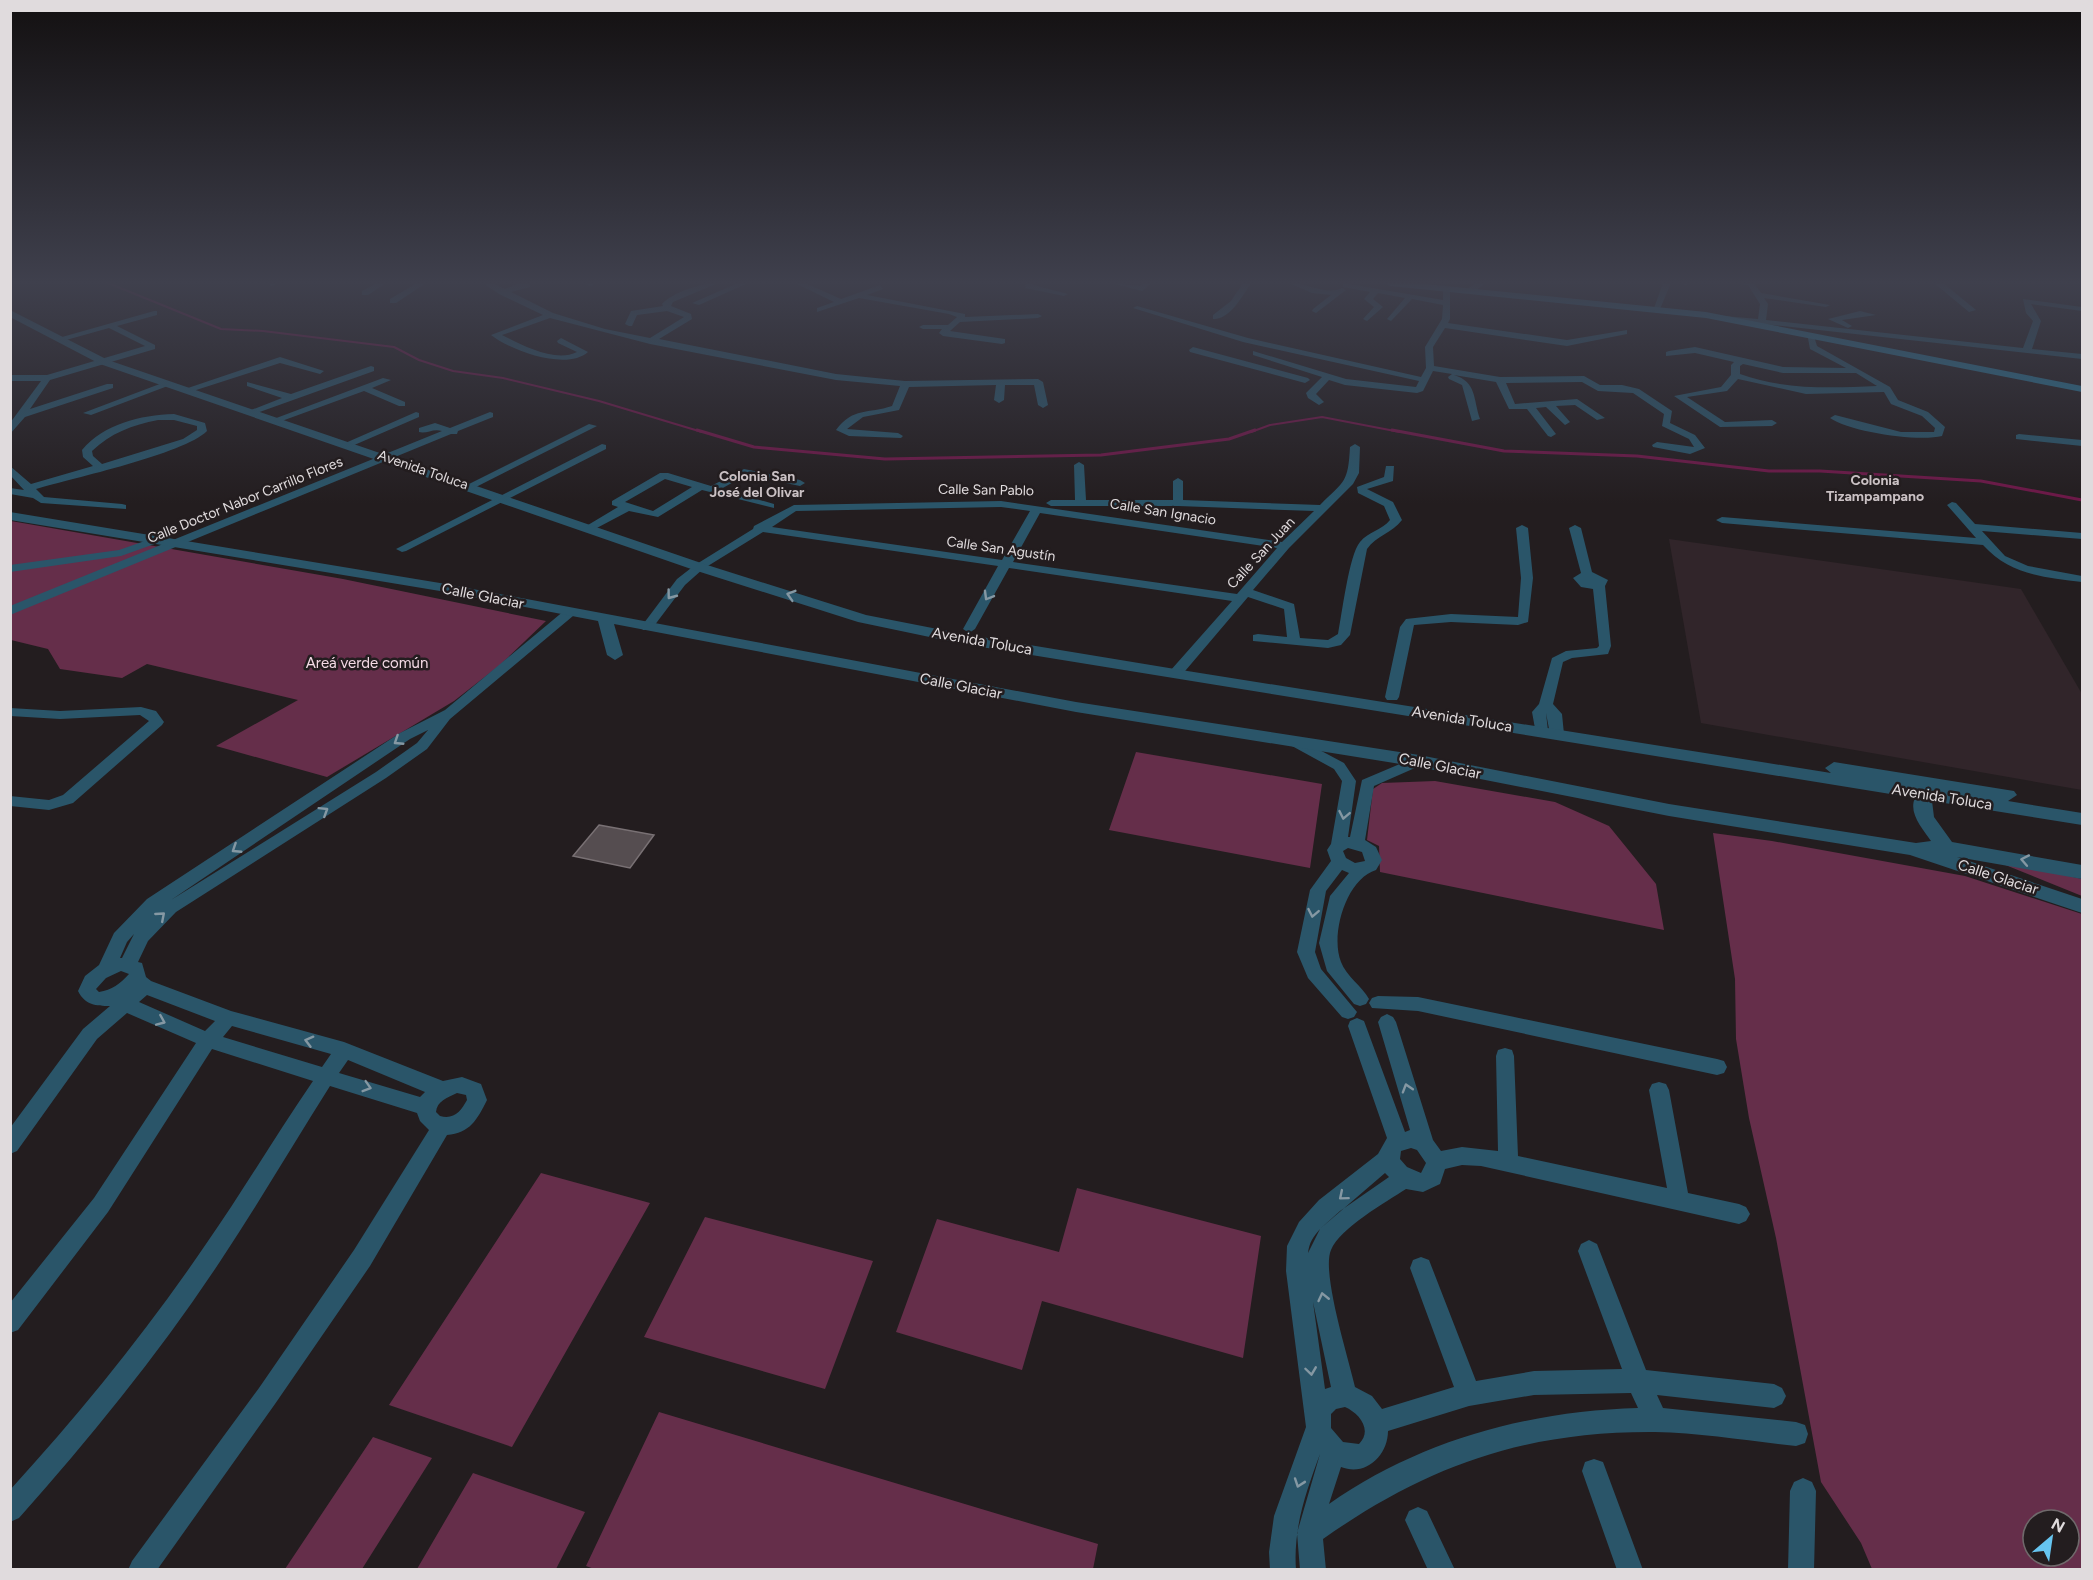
<svg xmlns="http://www.w3.org/2000/svg" width="2093" height="1580" viewBox="0 0 2093 1580" font-family="Figtree,sans-serif">
<style>
.built{fill:#31252a}
.green{fill:#652e4a;fill-rule:evenodd}
.lines{fill:none;stroke-linecap:round;stroke-linejoin:round}
.stream-far1{stroke:#6e1848;stroke-width:2}
.stream{stroke:#6e1848;stroke-width:3}
.building{fill:#554d50;stroke:#797174;stroke-width:1.5}
.minor{fill:#2a5569;fill-rule:evenodd}
.tertiary{fill:#2a5569;fill-rule:evenodd}
.secondary{fill:#297392;fill-rule:evenodd}
.oneway{stroke:#8598a3}
.labels{text-anchor:middle;dominant-baseline:central;stroke-width:5;stroke-linejoin:round;paint-order:stroke}
.far-street-label{font-size:14px;fill:#e0dbdd;stroke:#231d1f}
.far-neighbourhood-label{font-size:14px;font-weight:bold;fill:#cac1c4;stroke:#231d1f}
.street-label{font-size:15px;fill:#e0dbdd;stroke:#231d1f}
.park-label{font-size:15px;fill:#f4dae5;stroke:#231d1f}
</style>
<rect width="100%" height="100%" fill="#231d1f"/>
<!-- built -->
<path class="built" d="M1669 539 2021 589 2082 694V790L1701 723Z"/>
<!-- green -->
<path class="green" d="M11 521 343 579 546 621 500 665 454 701 327 777 216 746 298 700 147 664 122 678 60 669 48 649 11 640Z
M1136 752 1322 784 1310 868 1109 830Z
M1435 781 1555 802 1609 826 1656 884 1664 930 1380 872 1379 846 1367 840 1373 789 1382 783Z
M1713 833 1772 841 1965 876 2082 914V1569H1872L1861 1543 1821 1482 1776 1238 1749 1118 1736 1039 1735 979ZM2033 1520H2069V1556H2033Z
M1988 858 2082 879V896Z
M541 1173 650 1203 512 1447 389 1405Z
M1077 1188 1261 1236 1243 1358 1042 1301 1022 1370 896 1332 937 1219 1059 1252Z
M705 1217 873 1261 825 1389 644 1337Z
M659 1412 1098 1544 1093 1569 597 1570 586 1566Z
M373 1437 432 1458 362 1569H285Z
M473 1473 585 1512 556 1569H417Z"/>
<g class="lines">
<!-- stream-far1 -->
<path class="stream-far1" d="M108 283 221 329 263 331 394 347 419 360 453 371 503 378 599 401 702 432
M1251 432 1270 425 1322 417 1400 432"/>
<!-- stream -->
<path class="stream" d="M697 430 754 447 885 459 1101 455 1229 439 1255 430
M1392 430 1504 451 1637 456 1769 471H1820L1981 481 2082 500"/>
</g>
<!-- building -->
<path class="building" d="M599 825 654 835 630 868 573 856Z"/>
<g class="lines">
<!-- minor -->
<path class="minor" d="M268 283H276V284L272 286Z
M377 283H386L368 295H362V291Z
M417 283H426L396 303H390V299Z
M483 283H493L505 289 520 283H529L530 287 511 292 553 313 605 329 650 338 684 317 667 311 637 315 632 326H629L625 324 631 311 663 306 662 304C673 292 702 283 718 283L673 302 671 306 691 314 692 319 659 339 836 374 905 381 1038 379 1043 382 1048 405 1043 408 1038 405 1034 385H1005L1004 400 999 403 994 400 996 385 909 387 899 410 863 417 847 429 898 433 903 436 901 438 849 436 836 430C853 407 868 414 892 406L900 386 836 380 650 344 550 318 502 335C522 345 555 363 577 352L558 343 557 341 561 338 588 352C567 371 511 351 491 335L543 315 499 294Z
M582 283H594L595 284 591 286Z
M738 283H748L699 305 692 303Z
M795 283H805L841 299 880 285 883 289 867 295 965 314V317L1038 314 1042 316 1038 318 960 322 950 331 1005 339V343L1002 344 943 336 939 333 942 329H923L919 327 923 325H948L957 317 949 314 859 298 817 312V308L834 302Z
M1026 283H1034L1033 285 1068 294 1064 296 1025 288Z
M1111 283 1140 286 1144 283H1152L1142 291Z
M1243 283H1251C1243 295 1230 320 1213 319V315L1231 301Z
M1289 283C1307 282 1325 296 1342 288L1346 290 1316 313 1312 311 1313 309 1331 295 1312 293Z
M1343 283 1443 300V289L1450 287V319L1448 323 1567 340 1627 330V334L1567 346 1445 328 1433 347 1434 366 1500 377 1584 376 1600 385H1622L1639 389 1672 411 1670 423 1695 435 1705 448 1690 454 1653 447 1652 445 1657 442 1694 447 1689 439 1662 426 1664 414 1633 393 1598 391 1582 382 1506 383 1515 404 1577 399 1605 418 1597 420 1575 405 1556 406 1570 422 1565 425 1546 407 1536 408 1556 434 1551 437 1548 436 1527 409H1509L1496 382 1454 375C1477 382 1473 399 1480 419L1472 421 1462 385 1449 379 1448 377 1452 374 1433 371 1423 391 1417 393 1345 385 1329 380 1316 394 1324 402 1319 405 1308 398 1306 393 1322 377 1253 355V351L1346 379 1416 387 1419 381 1243 342 1133 308 1137 306 1248 338 1421 377 1426 368 1425 347 1442 319 1443 305 1412 299 1391 321 1387 319 1405 298 1378 293 1373 299 1383 307 1367 321 1363 319 1374 307 1364 299 1370 292 1343 287Z
M1476 283H1485L1473 293H1467V289Z
M1663 283H1671L1660 309 1653 311Z
M1678 283H1690L1686 285Z
M1727 283H1754L1761 293 1830 305 1826 307 1764 298 1768 304 1766 320 2023 348 2033 321 2026 313 2023 299 2082 307V311L2031 304 2041 321 2032 349 2082 354V359L1727 320 1723 318 1724 316 1758 319 1760 304 1748 285Z
M1934 283H1943L1976 310 1969 312Z
M154 311H157V315L117 326 155 345V349L50 380 30 409 107 384H113V388L25 417 10 434V423L41 381H10V375H47L145 346 109 328 59 342 55 339Z
M1860 311 1876 315 1842 320 1852 326 1848 328 1828 319Z
M1807 333H1813L1817 346 1890 387 1898 400 1928 412 1945 427 1942 436C1918 442 1850 432 1830 418L1835 415 1901 432H1934L1935 428 1922 416 1891 404 1884 392 1806 394 1738 379 1727 391 1687 397 1725 422 1772 420 1777 423 1772 426 1720 427 1674 396 1721 387 1731 375V365L1734 362 1695 353 1666 356V352L1669 351 1695 347 1783 367 1846 368 1810 349ZM1743 364 1783 373H1856L1877 386C1830 388 1785 390 1740 374V366Z
M1193 347 1308 378 1310 380 1305 383 1190 352 1189 350Z
M280 357 324 371 320 374 280 363 190 392 182 390Z
M371 366 374 367V371L254 414 246 412 282 398 247 386V382L291 394Z
M383 378 391 380 372 388 405 402V406H399L364 391 279 422 271 420Z
M165 382 173 384 91 415 83 413Z
M416 412 419 413V417L352 446 343 444Z
M490 412 493 413V417L458 431 457 434H451L10 615V606L442 431C433 428 427 434 419 432V428L435 423 450 428Z
M174 414 205 423 207 431C184 454 73 478 36 489L44 497 122 504 126 505V509L41 503 33 498 10 494V488L24 490 10 475V466L31 484 93 466 83 457 82 450C104 424 140 415 174 414ZM158 420H174L197 426V430L183 439 102 464 93 456 92 451C111 433 132 425 158 420Z
M589 424 597 426 474 488 465 486Z
M2019 434 2082 440V446L2016 439V435Z
M602 444 606 445V449L406 551 402 552 396 549Z
M1355 444 1360 447 1359 473 1353 484 1289 548 1253 590 1294 604 1300 638 1328 640 1338 634C1342 614 1349 555 1360 542 1368 532 1382 530 1390 520L1384 506 1358 493 1357 487 1384 477 1386 466H1394L1393 481 1367 489 1393 502 1402 520C1392 533 1376 536 1367 549L1350 635 1341 645 1328 648 1253 641V635L1258 634 1287 637 1284 609 1248 597 1180 677H1170L1168 674 1170 671 1232 601 1009 568 975 629 969 633 963 629 998 566 763 532 703 569 685 585 651 630H643L641 627 677 579 695 565 753 529 754 526 794 505 1001 501 1282 542 1314 511 1178 506H1051L1046 503 1051 500H1075L1074 465 1079 462 1084 465 1086 500H1173V481L1178 478 1183 481V500L1320 505C1345 480 1348 483 1350 447ZM1001 507 1030 511 1002 560 772 527 796 511ZM1040 513 1277 548 1237 594 1013 562Z
M744 469 800 480 805 483 800 486 746 475 721 489 774 504V508L702 490 658 517 629 511 593 530H585L583 528 618 507 612 505V501L660 473H668L711 486ZM665 479 692 487 653 511 625 502Z
M1952 502 1956 503 1975 524 2082 533V539L1982 531 2005 556 2028 566 2082 576V582C2044 577 2010 575 1983 545L1722 523 1716 520 1722 517 1976 538 1947 505Z
M1522 525 1528 528 1533 578 1528 622 1518 625 1451 622 1414 625 1399 697 1397 700H1387L1385 697 1400 627 1406 619 1451 614 1518 617 1521 578 1516 528Z
M1575 525 1581 528 1592 572 1608 580 1605 586 1611 646 1608 654 1572 658 1563 662 1553 704 1562 714 1564 734 1557 738 1550 734 1546 713 1548 731 1541 735 1536 734 1532 712 1539 704 1552 658 1566 651 1597 648 1599 646 1593 589 1581 587 1573 578 1581 573 1569 528Z
M159 536 165 539 163 541 121 556 10 572V565L119 550Z
M569 609 573 610V616L450 719 427 749 386 778 176 912 148 941 138 962 142 963 146 977 151 981 231 1011 344 1042 443 1081 462 1077 481 1084 487 1100C477 1120 470 1133 447 1135L370 1266 275 1404 157 1570H128L132 1561 259 1388 354 1250 429 1130 420 1121 417 1113 330 1086C293 1144 259 1203 221 1260 161 1351 92 1436 19 1518L10 1522V1490C81 1412 147 1331 206 1244 243 1191 276 1135 313 1081L212 1049 108 1212 18 1330 10 1333V1303L94 1198 196 1043 127 1013 97 1039 17 1151 10 1154V1128L83 1029 110 1006C96 1006 85 1005 78 991L85 976 99 965 114 933 147 899 400 733 445 710 565 610ZM428 730 417 743 376 772 171 900 410 739ZM134 934 122 958H120L127 942ZM121 971 129 974C120 984 112 990 99 992L96 989 106 978ZM147 995 215 1021 205 1031 139 1002ZM232 1026 331 1054 322 1067 223 1037ZM348 1060 425 1092 420 1097 339 1073ZM457 1093 466 1095 467 1100C461 1111 454 1120 440 1116L436 1112C437 1101 447 1098 457 1093Z
M141 707 156 711 164 722 162 725 73 803 49 810 10 806V796L49 800 63 795 149 721 140 715 60 719 10 716V708L60 711Z
M1297 738 1344 763 1356 781 1348 837H1350L1362 780 1414 758H1424L1426 761 1424 764 1374 786 1365 840 1376 847 1382 860 1376 870C1346 879 1330 935 1341 962 1346 976 1362 986 1369 999L1366 1004 1360 1006 1354 1004 1327 971 1319 943 1330 896 1349 873 1342 870 1326 891 1315 952 1321 969 1357 1012 1354 1017 1348 1019 1342 1017 1308 978 1297 952 1310 890 1331 861 1327 850 1331 844 1342 781 1334 769 1292 746 1290 743 1292 740ZM1348 848 1362 852 1365 861 1355 863 1346 858 1343 851Z
M1378 996 1418 997 1717 1059 1724 1061 1727 1067 1724 1073 1717 1075 1418 1011 1372 1008 1369 1003 1372 998Z
M1387 1014 1393 1017 1396 1022 1433 1140 1441 1151 1462 1147 1498 1151 1496 1056 1498 1050 1505 1048 1512 1050 1514 1056 1518 1156 1667 1188 1649 1090 1652 1084 1659 1082 1666 1084 1669 1090 1688 1193 1739 1204 1746 1207 1750 1214 1746 1221 1739 1224 1481 1166 1462 1165 1445 1169 1440 1184 1423 1192 1406 1189C1386 1202 1340 1228 1331 1250 1321 1272 1349 1360 1355 1387L1372 1396 1382 1409 1454 1387 1410 1268 1413 1260 1421 1257 1429 1260 1476 1381 1534 1371 1622 1369 1578 1251 1581 1244 1589 1240 1597 1244 1646 1370 1774 1384 1782 1388 1786 1396 1782 1404 1774 1408 1657 1395 1663 1408 1796 1422 1805 1425 1808 1434 1805 1443 1796 1446C1749 1441 1702 1433 1655 1432 1526 1431 1428 1465 1323 1539L1326 1570H1300L1297 1533 1320 1454C1306 1492 1293 1528 1296 1570H1270L1269 1552 1274 1516 1306 1427 1286 1271 1287 1246 1299 1222 1319 1200 1378 1154 1387 1138 1348 1026 1350 1021 1357 1018 1364 1021 1405 1132 1410 1130 1378 1022 1381 1017ZM1411 1148 1417 1150 1426 1163 1421 1173 1407 1167 1400 1159 1401 1151ZM1385 1173 1389 1177 1340 1211 1321 1228ZM1320 1229 1308 1253C1309 1243 1313 1237 1320 1229ZM1313 1302 1331 1387 1325 1389ZM1631 1393 1638 1408C1529 1411 1420 1440 1329 1504L1341 1467C1366 1477 1388 1455 1388 1431L1469 1406 1534 1395ZM1345 1407C1359 1413 1373 1430 1359 1444L1343 1442 1331 1428V1414L1336 1409Z
M1594 1459 1603 1462 1643 1570H1617L1582 1471 1585 1462Z
M1803 1478 1812 1482 1816 1491 1814 1570H1788L1790 1491 1794 1482Z
M1418 1507 1427 1511 1455 1570H1428L1405 1520 1409 1511Z"/>
<!-- tertiary -->
<path class="tertiary" d="M10 310 108 360 704 564 866 615 963 634 1175 669 1831 773 1825 768 1834 762 2014 791 2017 795 2008 801 2082 813V825L1932 801 1934 817 1952 842 2082 865V879L1957 857 2082 899V913L1910 855 1669 816 1419 767 1076 712 614 624 623 655 615 660 607 655 598 621 446 592 10 520V512L446 584 1076 702 1419 755 1669 804 1916 843 1931 841C1923 829 1908 813 1915 798L963 644 858 622 694 570 100 364 10 317Z"/>
<!-- secondary -->
<path class="secondary" d="M1385 283H1415L1706 312 2082 386V392L1706 318 1390 286Z"/>
</g>
<!-- one-way arrows -->
<defs><path id="oneway-chevron" d="M-2-3.5L2.5 0L-2 3.5" fill="none" stroke-width="1.6" stroke-linecap="round" stroke-linejoin="round" transform="scale(1.5)"/></defs>
<g class="oneway">
<use href="#oneway-chevron" transform="translate(671 595) rotate(127)"/>
<use href="#oneway-chevron" transform="translate(791 595) rotate(-163)"/>
<use href="#oneway-chevron" transform="translate(988 596) rotate(120)"/>
<use href="#oneway-chevron" transform="translate(398 741) rotate(147)"/>
<use href="#oneway-chevron" transform="translate(324 811) rotate(-32)"/>
<use href="#oneway-chevron" transform="translate(1344 815) rotate(101)"/>
<use href="#oneway-chevron" transform="translate(236 849) rotate(147)"/>
<use href="#oneway-chevron" transform="translate(2025 860) rotate(-169)"/>
<use href="#oneway-chevron" transform="translate(1313 913) rotate(101)"/>
<use href="#oneway-chevron" transform="translate(161 916) rotate(-41)"/>
<use href="#oneway-chevron" transform="translate(161 1021) rotate(23)"/>
<use href="#oneway-chevron" transform="translate(309 1041) rotate(-165)"/>
<use href="#oneway-chevron" transform="translate(367 1087) rotate(17)"/>
<use href="#oneway-chevron" transform="translate(1407 1088) rotate(-107)"/>
<use href="#oneway-chevron" transform="translate(1343 1196) rotate(140)"/>
<use href="#oneway-chevron" transform="translate(1323 1297) rotate(-103)"/>
<use href="#oneway-chevron" transform="translate(1311 1371) rotate(82)"/>
<use href="#oneway-chevron" transform="translate(1299 1483) rotate(109)"/>
</g>
<!-- sky -->
<linearGradient id="sky" x2="0" y2="1"><stop stop-color="#131011"/><stop offset="0.56" stop-color="#3f404d"/><stop offset="1" stop-color="#3f404d" stop-opacity="0"/></linearGradient>
<rect width="2093" height="504" fill="url(#sky)"/>
<g class="labels">
<!-- far-street labels -->
<g class="far-street-label">
<text transform="translate(423 470) rotate(19)">Avenida Toluca</text>
<text transform="translate(986 490) rotate(1)">Calle San Pablo</text>
<text transform="translate(245 500) rotate(-22)">Calle Doctor Nabor Carrillo Flores</text>
<text transform="translate(1163 512) rotate(9)">Calle San Ignacio</text>
<text transform="translate(1001 549) rotate(8)">Calle San Agustín</text>
<text transform="translate(1261 553) rotate(-47)">Calle San Juan</text>
</g>
<!-- far-neighbourhood labels -->
<g class="far-neighbourhood-label">
<text x="757" y="476">Colonia San<tspan x="757" dy="16">José del Olivar</tspan></text>
<text x="1875" y="480">Colonia<tspan x="1875" dy="16">Tizampampano</tspan></text>
</g>
<!-- street labels -->
<g class="street-label">
<text transform="translate(483 596) rotate(11)">Calle Glaciar</text>
<text transform="translate(982 641) rotate(10)">Avenida Toluca</text>
<text transform="translate(961 686) rotate(11)">Calle Glaciar</text>
<text transform="translate(1462 719) rotate(9)">Avenida Toluca</text>
<text transform="translate(1440 766) rotate(11)">Calle Glaciar</text>
<text transform="translate(1942 797) rotate(9)">Avenida Toluca</text>
<text transform="translate(1998 877) rotate(18)">Calle Glaciar</text>
</g>
<!-- park labels -->
<g class="park-label">
<text x="367" y="663">Areá verde común</text>
</g>
</g>
<!-- border -->
<rect width="2093" height="1580" fill="none" stroke="#e0dbdd" stroke-width="24"/>
<!-- north arrow -->
<g transform="translate(2051 1538) rotate(29)"><circle r="28" fill="#231d1f" stroke="#6f696b" stroke-width="1.5"/>
<path d="M0-4.5L10 22L0 15L-10 22Z" fill="#66c4ef"/>
<text y="-9" font-size="16" font-weight="bold" text-anchor="middle" fill="#e0dbdd">N</text>
</g>
</svg>
